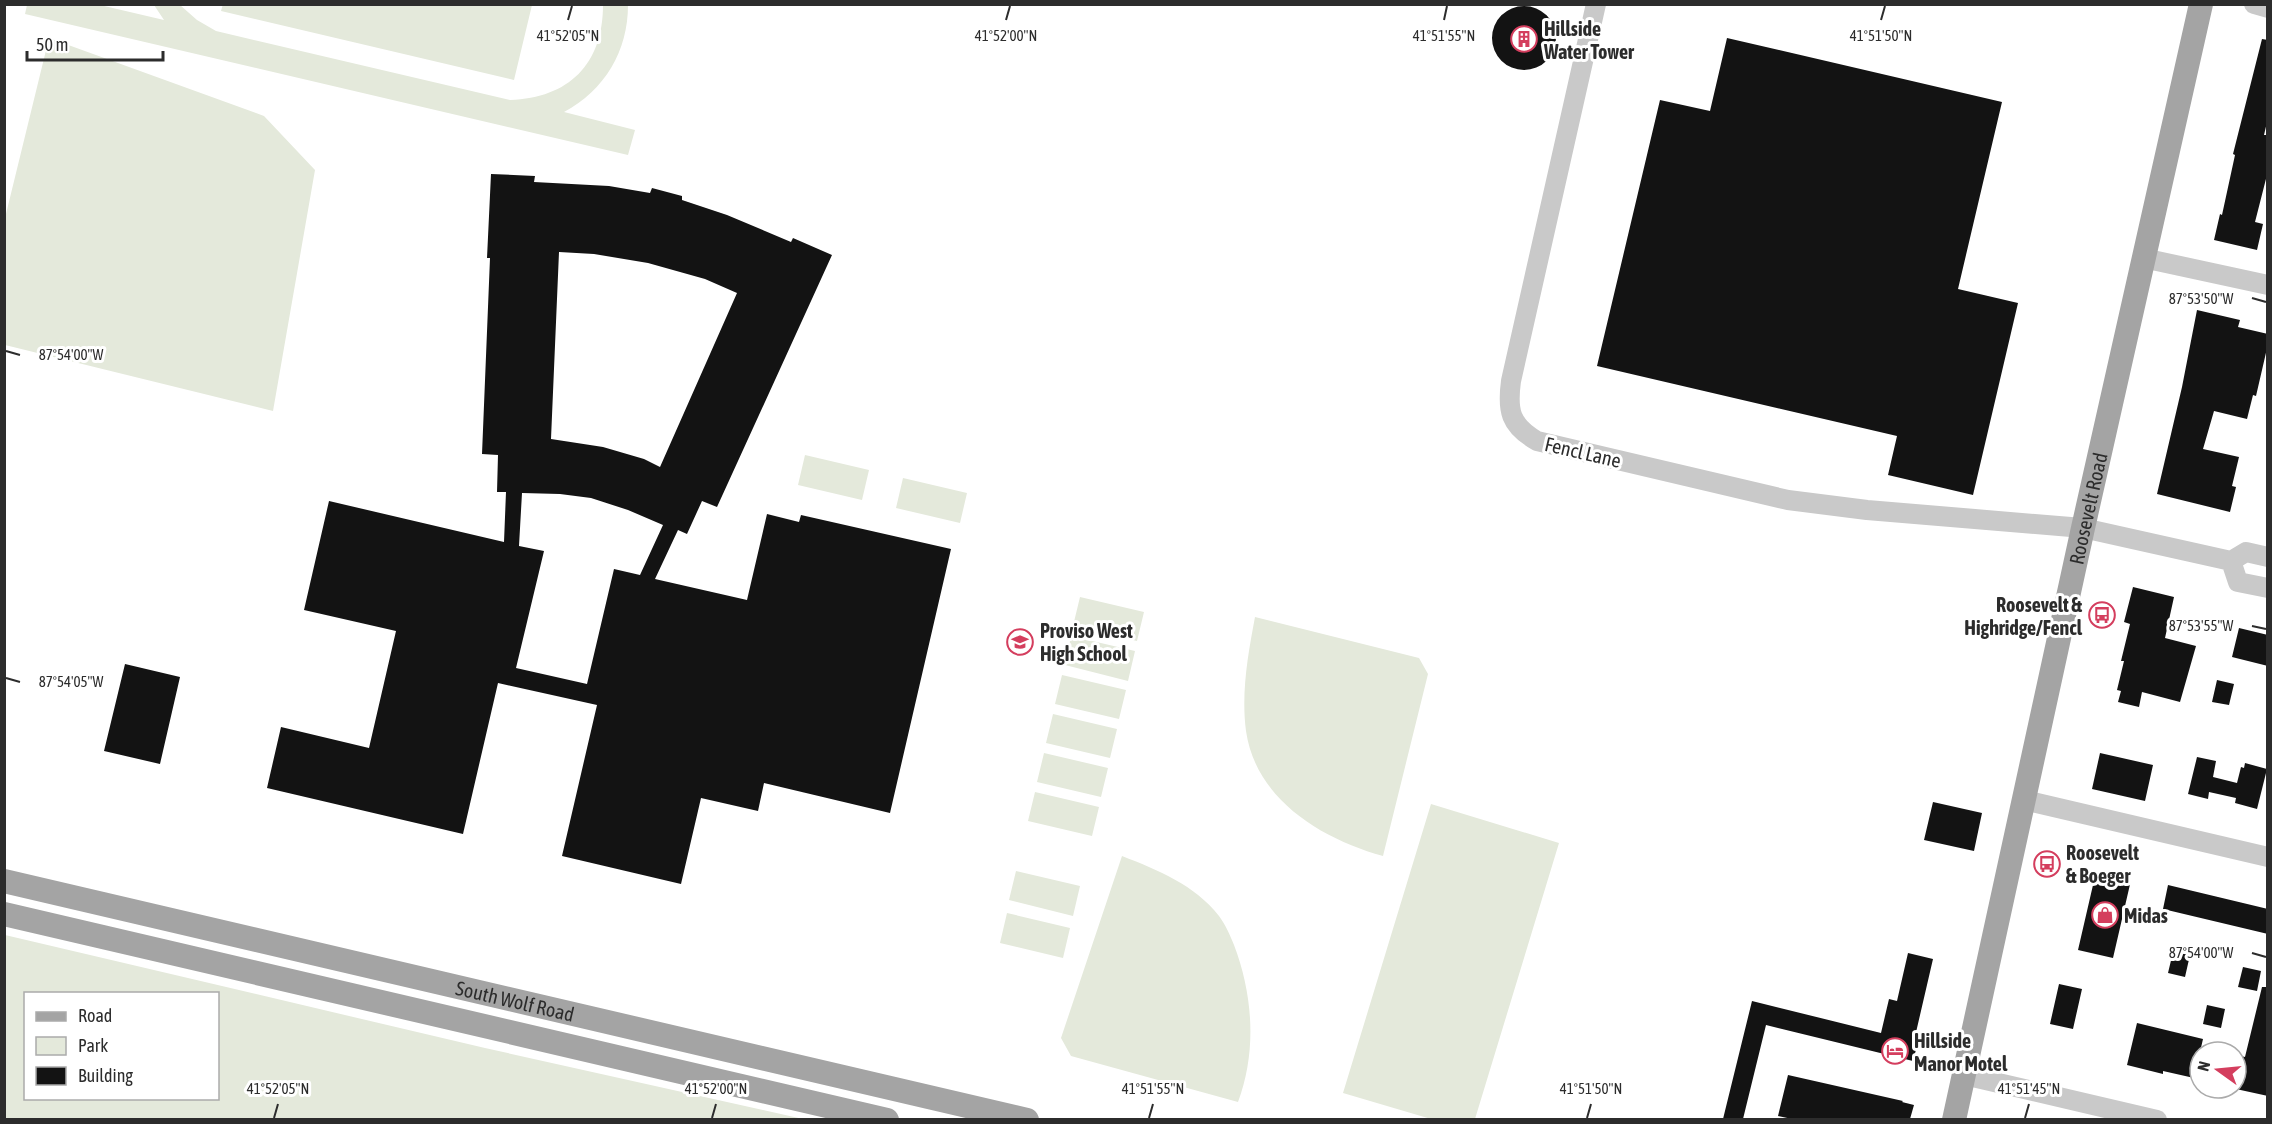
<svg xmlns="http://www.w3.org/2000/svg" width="2272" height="1124" viewBox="0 0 2272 1124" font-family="'Asap Condensed',sans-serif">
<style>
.green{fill:#e4e9db;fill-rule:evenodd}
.building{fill:#131313;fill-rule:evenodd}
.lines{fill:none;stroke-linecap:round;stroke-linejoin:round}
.minor{stroke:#c9c9c9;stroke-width:20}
.major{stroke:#a4a4a4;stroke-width:24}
.ticks{fill:none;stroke:#2c2c2c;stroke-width:2}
.labels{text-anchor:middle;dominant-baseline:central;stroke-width:6;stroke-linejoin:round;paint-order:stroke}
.poi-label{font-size:20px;font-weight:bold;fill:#2c2c2c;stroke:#fff;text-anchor:start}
.street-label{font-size:20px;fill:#2c2c2c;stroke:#fff}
.ticks-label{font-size:15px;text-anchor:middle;fill:#2c2c2c;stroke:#fff;stroke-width:6;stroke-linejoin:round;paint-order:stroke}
</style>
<rect width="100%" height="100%" fill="#fff"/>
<!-- green -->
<path class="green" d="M223 4H532V5L514 80 221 11Z
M100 5 164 20 154 5H180L197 20 216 31 510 100C569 98 603 64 603 5H628C628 51 605 90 564 112L635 130 628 155 25 14 27 5Z
M49 38 264 116 315 170 273 411 5 345V218Z
M805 455 869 470 862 500 798 485Z
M903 478 967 493 960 523 896 508Z
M1080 597 1144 612 1137 641 1073 626Z
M1255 617 1419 658 1428 674 1383 856C1322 839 1256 800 1246 731 1241 693 1248 654 1255 617Z
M1071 636 1135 651 1128 681 1065 665Z
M1062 675 1126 690 1119 719 1055 704Z
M1053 714 1117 729 1110 758 1046 743Z
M1044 753 1108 768 1101 797 1037 782Z
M1035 792 1099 807 1092 836 1028 821Z
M1431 804 1559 843 1475 1119H1431L1343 1093Z
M1122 856C1158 870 1195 885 1219 916 1225 924 1230 935 1234 945 1253 995 1257 1051 1238 1102L1071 1056 1061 1038Z
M1016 871 1080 886 1073 916 1009 900Z
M1007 913 1070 928 1063 958 1000 943Z
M5 935 485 1048 803 1119H5ZM26 994H218V1098H26Z"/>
<!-- building -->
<path class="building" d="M1492 38a32 32 0 1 1 64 0a32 32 0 1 1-64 0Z
M1727 38 2002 102 1958 289 2018 303 1973 495 1888 475 1897 436 1597 366 1660 100 1710 111Z
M2262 39 2268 40V118L2264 135H2268V171L2255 222 2263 224 2257 250 2214 240 2220 214 2222 215 2235 155 2233 154Z
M491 174 535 176 534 182 609 186 650 193 652 188 682 196V200L727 215 791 242 793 238 832 255 717 507 702 501 687 534 678 530 655 579 747 600 767 514 799 522 801 515 951 549 890 813 764 783 758 811 701 798 681 884 562 856 597 705 498 683 463 834 267 788 281 727 369 748 396 631 304 610 329 501 504 542 506 492H497L498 455 482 454 490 258H487ZM559 252 594 254 648 263 705 279 737 293 660 467 644 459 603 447 551 439ZM522 493 560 494 591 498 628 510 663 525 640 575 614 569 587 684 516 668 544 551 519 546Z
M2197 310 2240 320 2238 327 2268 334V344L2256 396 2253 395 2247 419 2214 411 2203 449 2239 457 2232 486 2236 487 2230 512 2157 494 2182 387Z
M2133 587 2174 597 2165 638 2196 646 2180 702 2142 692 2139 707 2118 702 2121 691 2117 690 2124 661H2121L2130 624 2124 622Z
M2239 628 2268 635V666L2232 657Z
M125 664 180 677 160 764 104 751Z
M2217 680 2234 684 2229 705 2212 702Z
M2100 753 2153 765 2145 801 2092 789Z
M2197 757 2216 761 2213 777 2237 783 2241 767 2244 768 2245 763 2267 769 2257 809 2235 803 2236 798 2209 792 2208 799 2188 794Z
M1933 802 1982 813 1974 851 1924 840Z
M2096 872 2131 880 2113 958 2078 950Z
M2168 885 2268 909V934L2163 909Z
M2173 952 2190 955 2185 977 2168 973Z
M1908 953 1933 959 1914 1041 1918 1042 1913 1061 1766 1025 1743 1119H1723L1752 1001 1881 1033 1889 999 1897 1001Z
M2243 967 2261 971 2257 991 2238 987Z
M2059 984 2082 989 2073 1029 2050 1024Z
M2262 987H2268V1096L2236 1089V1065H2239L2241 1056 2245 1057Z
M2207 1005 2225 1009 2221 1028 2203 1024Z
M2137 1023 2203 1039 2194 1078 2163 1071V1074L2127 1065Z
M1788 1075 1903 1101 1902 1102 1914 1105 1910 1119H1792L1778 1116Z"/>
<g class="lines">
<!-- minor -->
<path class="minor" d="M1596 4 1511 381C1507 411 1510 425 1537 441L1788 500 1867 510 2083 528 2231 561 2246 552 2268 557
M2254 4 2268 8
M2143 258 2268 285
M2231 561 2238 582 2268 588
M2024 800 2268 857
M1964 1075 2157 1120"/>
<!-- major -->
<g class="major">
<path id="s1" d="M4 881 1027 1120"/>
<path d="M4 914 887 1120"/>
<path id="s2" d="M1954 1120 2083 528 2201 4"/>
</g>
</g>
<!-- ticks -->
<path class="ticks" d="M568 20 572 6M1006 20 1010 6M1444 20 1447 6M1881 20 1885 6M2252 298 2266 302M6 351 20 355M2252 626 2266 629M6 678 20 682M2252 953 2266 957M274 1118 278 1104M712 1118 716 1104M1149 1118 1153 1104M1587 1118 1591 1104M2025 1118 2029 1104"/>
<!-- icons -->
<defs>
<g id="building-ring" transform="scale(1.35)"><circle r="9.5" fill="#fff" stroke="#d43e5e" stroke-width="1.5"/><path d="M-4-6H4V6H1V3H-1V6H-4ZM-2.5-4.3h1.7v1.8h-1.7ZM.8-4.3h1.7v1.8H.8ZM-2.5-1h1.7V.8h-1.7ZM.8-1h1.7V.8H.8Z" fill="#d43e5e"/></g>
<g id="bus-ring" transform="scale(1.35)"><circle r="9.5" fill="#fff" stroke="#d43e5e" stroke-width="1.5"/><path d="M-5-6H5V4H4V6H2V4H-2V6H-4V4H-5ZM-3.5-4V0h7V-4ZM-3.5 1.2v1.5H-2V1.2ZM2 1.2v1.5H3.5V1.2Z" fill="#d43e5e"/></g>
<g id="school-ring" transform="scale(1.35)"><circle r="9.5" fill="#fff" stroke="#d43e5e" stroke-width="1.5"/><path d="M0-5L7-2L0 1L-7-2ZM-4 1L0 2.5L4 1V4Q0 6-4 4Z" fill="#d43e5e"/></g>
<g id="shop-ring" transform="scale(1.35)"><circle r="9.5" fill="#fff" stroke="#d43e5e" stroke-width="1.5"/><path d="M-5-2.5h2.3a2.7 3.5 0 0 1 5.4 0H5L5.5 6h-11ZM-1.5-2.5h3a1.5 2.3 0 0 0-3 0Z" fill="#d43e5e"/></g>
<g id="hotel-ring" transform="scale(1.35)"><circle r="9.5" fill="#fff" stroke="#d43e5e" stroke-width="1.5"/><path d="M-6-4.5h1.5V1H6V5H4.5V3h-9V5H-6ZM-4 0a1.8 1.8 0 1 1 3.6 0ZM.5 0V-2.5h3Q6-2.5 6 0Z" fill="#d43e5e"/></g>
</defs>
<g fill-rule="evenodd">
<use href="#building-ring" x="1524" y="39"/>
<use href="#bus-ring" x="2102" y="615"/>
<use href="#school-ring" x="1020" y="642"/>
<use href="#bus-ring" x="2047" y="864"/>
<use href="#shop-ring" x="2105" y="915"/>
<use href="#hotel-ring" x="1895" y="1051"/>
</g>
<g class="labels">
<!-- poi labels -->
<g class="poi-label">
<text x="1544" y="28">Hillside<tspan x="1544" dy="23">Water Tower</tspan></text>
<text x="2082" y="604" text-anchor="end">Roosevelt &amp;<tspan x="2082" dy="23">Highridge/Fencl</tspan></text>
<text x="1040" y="630">Proviso West<tspan x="1040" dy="23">High School</tspan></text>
<text x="2066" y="852">Roosevelt<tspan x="2066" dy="23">&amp; Boeger</tspan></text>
<text x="2124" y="915">Midas</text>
<text x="1914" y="1040">Hillside<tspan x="1914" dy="23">Manor Motel</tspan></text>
</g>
<!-- street labels -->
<g class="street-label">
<text transform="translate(1583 452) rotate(13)">Fencl Lane</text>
<text stroke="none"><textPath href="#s2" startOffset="626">Roosevelt Road</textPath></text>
<text stroke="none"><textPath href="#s1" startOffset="525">South Wolf Road</textPath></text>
</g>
</g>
<g class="ticks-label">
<text x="568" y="41">41°52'05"N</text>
<text x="1006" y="41">41°52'00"N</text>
<text x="1444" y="41">41°51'55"N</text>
<text x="1881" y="41">41°51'50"N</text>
<text x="2201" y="304">87°53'50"W</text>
<text x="71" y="360">87°54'00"W</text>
<text x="2201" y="631">87°53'55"W</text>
<text x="71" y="687">87°54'05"W</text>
<text x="2201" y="958">87°54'00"W</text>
<text x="278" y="1094">41°52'05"N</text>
<text x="716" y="1094">41°52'00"N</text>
<text x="1153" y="1094">41°51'55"N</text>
<text x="1591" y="1094">41°51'50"N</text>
<text x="2029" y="1094">41°51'45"N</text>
</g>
<!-- border -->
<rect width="2272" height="1124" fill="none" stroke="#2c2c2c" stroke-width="12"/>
<!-- legend -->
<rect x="24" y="992" width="195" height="108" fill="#ffffff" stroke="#ababab" stroke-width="1.5"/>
<rect x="36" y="1012" width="30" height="9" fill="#a4a4a4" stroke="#ababab" stroke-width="1.5"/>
<text x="78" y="1022" font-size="18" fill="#2c2c2c">Road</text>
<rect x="36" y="1037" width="30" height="18" fill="#e4e9db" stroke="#ababab" stroke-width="1.5"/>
<text x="78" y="1052" font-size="18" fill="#2c2c2c">Park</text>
<rect x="36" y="1067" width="30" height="18" fill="#131313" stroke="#ababab" stroke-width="1.5"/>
<text x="78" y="1082" font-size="18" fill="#2c2c2c">Building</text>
<!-- north arrow -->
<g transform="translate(2218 1070) rotate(285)"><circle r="28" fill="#ffffff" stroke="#ababab" stroke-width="1.5"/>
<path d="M0-4.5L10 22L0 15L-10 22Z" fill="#d43e5e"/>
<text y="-9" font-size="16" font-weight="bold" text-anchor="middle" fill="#2c2c2c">N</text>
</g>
<!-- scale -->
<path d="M27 51v9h136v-9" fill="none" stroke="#2c2c2c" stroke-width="3"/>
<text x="36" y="51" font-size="18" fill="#2c2c2c" stroke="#ffffff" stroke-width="4.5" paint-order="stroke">50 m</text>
</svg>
